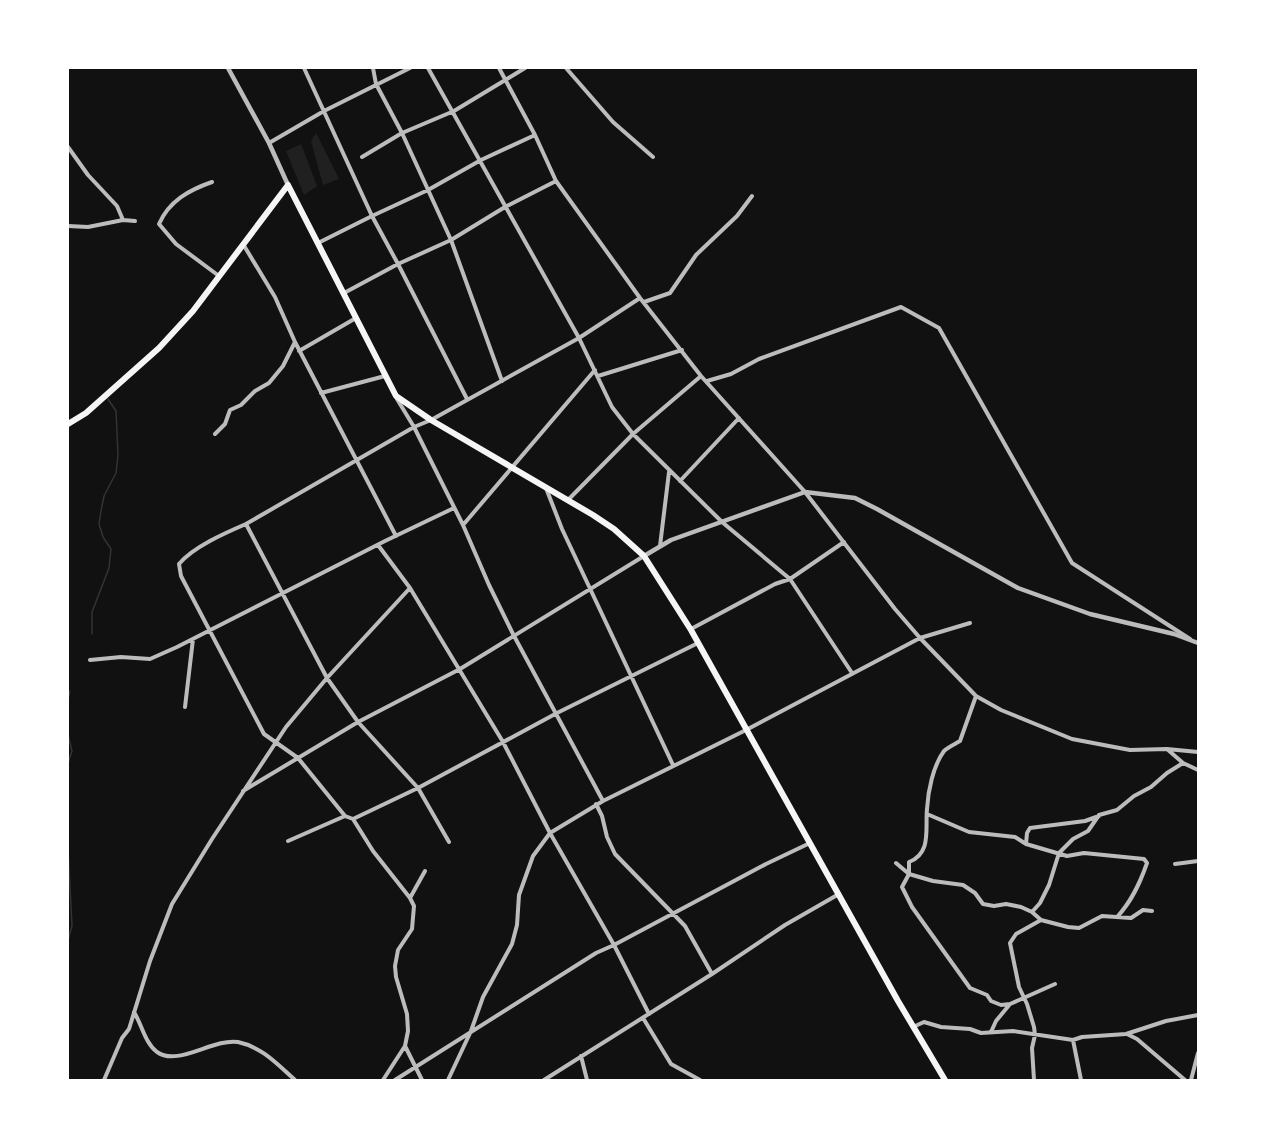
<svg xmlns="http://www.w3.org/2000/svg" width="1266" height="1148" viewBox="0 0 1266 1148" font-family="Raleway,sans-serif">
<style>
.green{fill:#202020}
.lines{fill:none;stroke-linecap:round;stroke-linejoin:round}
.stream{stroke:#333;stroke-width:1.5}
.minor{stroke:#bcbcbc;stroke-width:4}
.tertiary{stroke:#bcbcbc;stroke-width:4.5}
.primary{stroke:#f5f5f5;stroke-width:6}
</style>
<rect width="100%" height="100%" fill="#111"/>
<!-- green -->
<path class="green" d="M316 133 339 179 323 185 311 141Z
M301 144 317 186 304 195 286 151Z"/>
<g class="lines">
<!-- stream -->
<path class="stream" d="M92 634V612L109 568 111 549 103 537 99 524 101 511 104 496 116 473 118 455 116 411 108 399
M68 699 70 691
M68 735 72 751 68 763
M68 848 72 926 68 940"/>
<!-- minor -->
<path class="minor" d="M304 68 372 216 398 264 467 399
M373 68 376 84 402 133 451 240 502 381
M428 68 579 338 612 407 633 434 722 522 790 579 852 673
M499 68 535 135 556 181 640 298 701 376 805 492 895 609 920 638 976 696 1001 710 1072 739 1130 750 1167 749 1198 752
M566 68 613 122 653 157
M269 143 324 111 410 68
M68 147 88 175 117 206 123 220
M362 157 402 133 454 111 525 68
M212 182C189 190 169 201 159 224L176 244 219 276
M68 226 88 227 123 220 135 221
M318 243 372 216 428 190 481 160 535 135
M243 244 275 297 295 342 396 536
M344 293 398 264 451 240 505 207 556 181
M644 302 670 293 696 255 737 216 752 196
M299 351 356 318
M598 376 682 350
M707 381 731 374 759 359 901 307 939 328 1072 563 1190 639
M321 393 385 376
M397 399 414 427 463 525 489 585 513 634 603 801
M215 434 225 424 230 410 241 405 255 391 269 383 283 366 295 342
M680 481 739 418
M546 488 562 529 673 765
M568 500 633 434 701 376
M246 524 327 678 358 722 418 788 449 842
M463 525 595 370
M378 545 410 588 503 742 550 833 614 945 649 1014
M660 546 669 472
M691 629 775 584 790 579 844 542
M90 660 121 657 150 659 177 647 385 541 454 508
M976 696 960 741C955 744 948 747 944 751 933 766 928 791 927 809 925 829 932 853 909 862V874L902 887 912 907 970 988 987 995 991 1001 1001 1005 1010 1004
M185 707 193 639
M1167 749 1183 763 1198 770
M243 791 358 722 460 669 644 556
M596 804 602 816 607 837 615 854 685 926 712 974
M927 814 969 832 1015 837 1026 844 1067 856 1084 853 1144 859 1147 863C1140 883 1132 901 1117 917
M345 816 298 758 264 734 181 576 179 564C193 547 225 533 246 524L414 427 431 420 579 338 640 298
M353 819 373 851 410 898 425 871
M288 841 345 816 353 819 418 788 557 713 698 643
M1026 844 1027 833 1030 828 1085 821 1099 816
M896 863 909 874 933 881 963 885 975 893 983 904 994 906 1006 904 1021 907 1032 912 1041 920 1068 927 1079 928 1102 916 1131 918 1143 910 1152 911
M1175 864 1198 861
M410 898 414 906 412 929 398 950 395 966 396 977 407 1014 408 1031 405 1046 422 1080
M1032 912 1040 903 1049 885 1059 853 1073 839 1088 831 1099 815 1117 810 1134 796 1151 787 1167 773 1183 763
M134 1012C142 1025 145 1043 157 1052 178 1067 213 1038 238 1042 262 1047 278 1065 295 1080
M643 1018 671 1064 700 1080
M913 1027 924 1022 941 1027 970 1029 981 1033 1013 1031 1073 1040 1082 1037 1126 1034 1166 1021 1198 1015
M991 1032 996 1021 1010 1004 1055 984
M1127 1034 1137 1039 1185 1080
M1073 1040 1081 1080
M581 1056 587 1080
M104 1080 122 1038 129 1029 150 961 172 904 212 839 286 727 327 678 410 588
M383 1080 405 1046
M395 1080 596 953 614 945 766 864 810 843
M448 1080 471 1031 483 997 512 944 517 925 519 895 533 856 550 833 603 801 746 730 920 638 970 623
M544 1080 712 974 785 925 839 894
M1034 1080 1032 1048 1035 1035 1034 1027 1027 1004 1019 987 1010 943 1016 934 1041 920
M1191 1080 1198 1053"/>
<!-- tertiary -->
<path class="tertiary" d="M228 68 269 143 288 185
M644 556 671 540 805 492 855 498 877 509 1018 588 1090 614 1174 634 1198 643"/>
<!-- primary -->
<path class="primary" d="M68 424 86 413 159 348 193 311 288 185 396 396 431 420 593 515 614 529 644 556 691 630 898 1001 945 1080"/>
</g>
<!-- border -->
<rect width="1266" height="1148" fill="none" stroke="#ffffff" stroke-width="138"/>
</svg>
